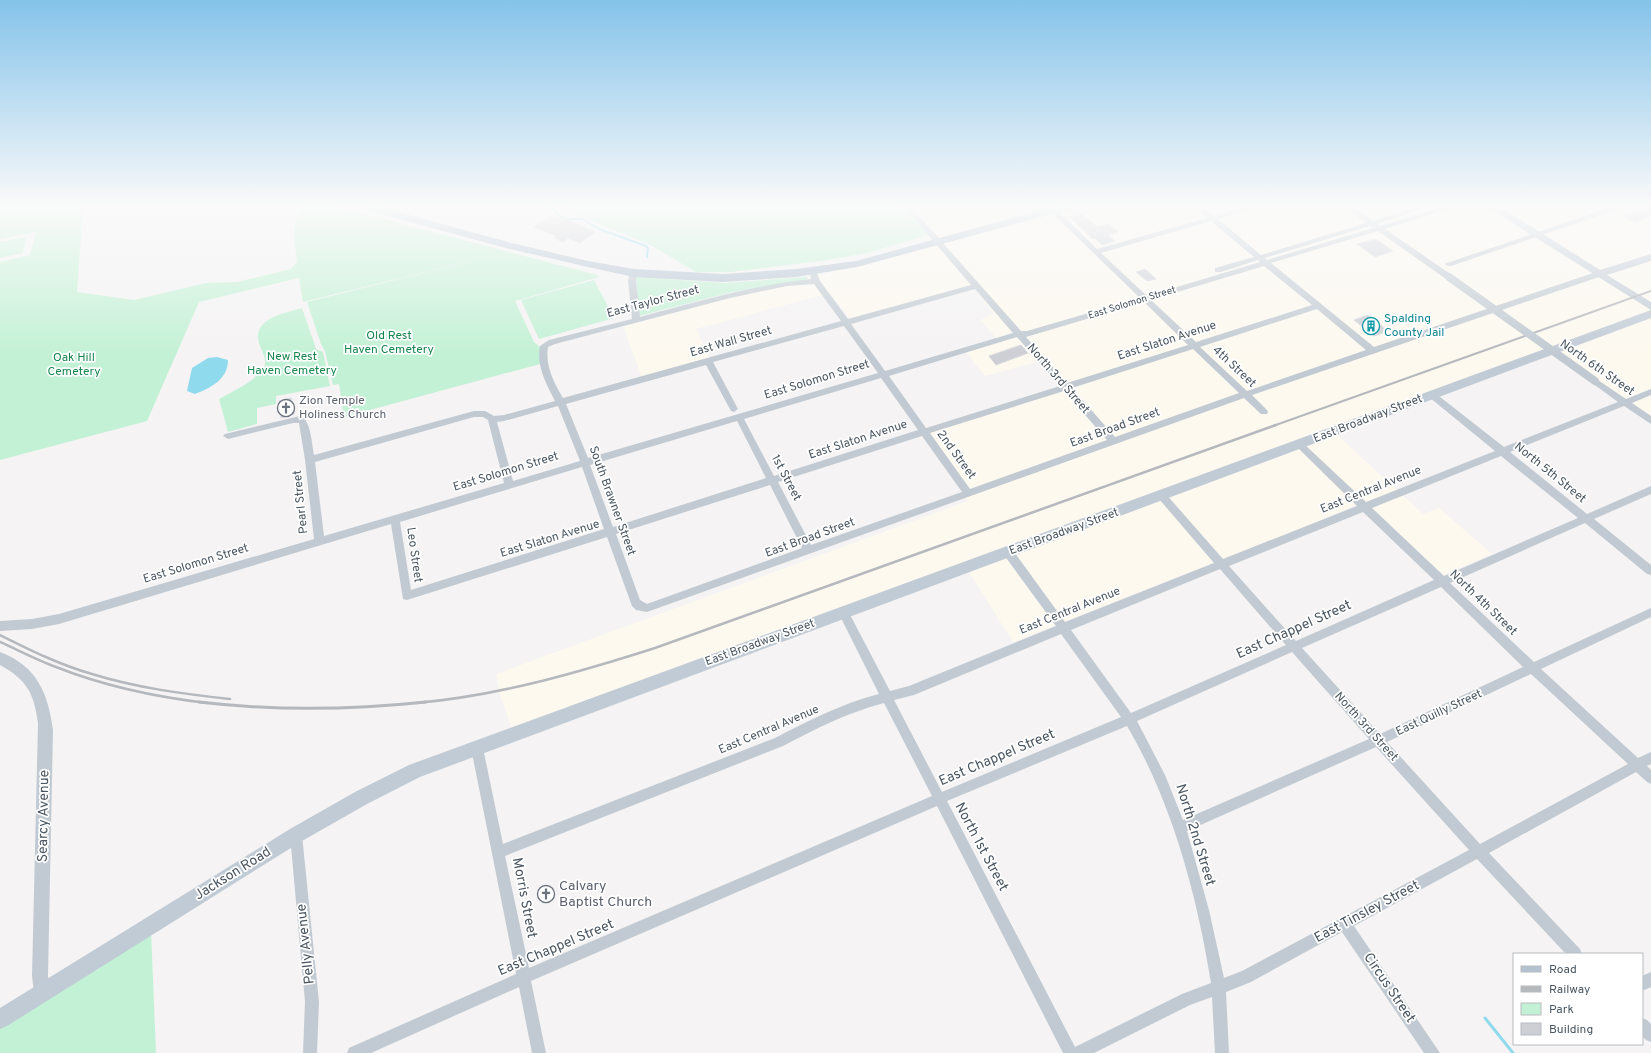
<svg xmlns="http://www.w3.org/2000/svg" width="1651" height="1053" viewBox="0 0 1651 1053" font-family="Overpass,sans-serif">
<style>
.commercial{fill:#fdf9ef}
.green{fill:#c3f1d5}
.water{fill:#90daee}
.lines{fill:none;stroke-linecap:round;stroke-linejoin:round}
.stream-far1{stroke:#90daee;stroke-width:2}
.stream{stroke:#90daee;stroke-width:3}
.building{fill:#cdcfd5;stroke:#d7d9de}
.minor{fill:#c1cad2;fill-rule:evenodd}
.tertiary{fill:#c1cad2;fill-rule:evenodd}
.secondary{fill:#c1cbd6;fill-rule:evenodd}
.primary{fill:#b3c2d1;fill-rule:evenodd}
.rail-far2{stroke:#b5b8bd;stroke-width:2}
.rail-far1{stroke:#b5b8bd;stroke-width:2.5}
.rail{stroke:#b5b8bd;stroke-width:3}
.minor-bridge{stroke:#c1cad2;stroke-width:8}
.labels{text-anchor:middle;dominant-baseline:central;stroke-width:3.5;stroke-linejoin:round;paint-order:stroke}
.far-street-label{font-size:10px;fill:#4a5661;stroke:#fff}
.street-label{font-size:12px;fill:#4a5661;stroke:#fff}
.culture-label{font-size:12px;fill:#0d838f;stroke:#fff;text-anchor:start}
.park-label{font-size:12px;fill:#17864f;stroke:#fff}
.worship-label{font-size:12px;fill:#5b616d;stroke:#fff;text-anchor:start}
.near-street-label{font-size:14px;fill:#4a5661;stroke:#fff}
.near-worship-label{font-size:14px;fill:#5b616d;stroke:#fff;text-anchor:start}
</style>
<rect width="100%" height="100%" fill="#f5f3f3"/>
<!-- commercial -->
<path class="commercial" d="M375 207H427L412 217Z
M903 207H1651V423L1551 351 1334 432 1423 514 1439 508 1492 554 1437 578 1358 504 1307 526 1013 642 966 567 513 732 500 695 496 674 968 501 919 430 1061 386 1041 361 985 376 965 351 998 340 980 320 994 314 972 286 850 319 830 293 696 329 710 359 642 378 623 326 936 245Z"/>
<!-- green -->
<path class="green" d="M0 207H83L77 292 134 300 206 283 237 282 291 269 297 262C295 243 290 223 304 207H338L597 275 599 277 515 301 534 342 540 347V364L344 417 339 384 333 385 325 351 321 344 307 302 503 253 303 302 299 278 199 302 147 421 0 460V262L30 255 36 232 0 239Z
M561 207H903L928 235 867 253 828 260 731 272H696L652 246Z
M26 237 23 253 0 258V242Z
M636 277 724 283 808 277 806 280 732 292 639 316Z
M594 280 614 318 539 339 521 300Z
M302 308 316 349 323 352 330 386 276 396V404L257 408V424L228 432 219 399C233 391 255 382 264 367 266 363 265 357 263 353 261 348 257 340 258 335 259 317 289 312 302 308Z
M151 930 156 1053H0V1026Z"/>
<!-- water -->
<path class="water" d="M217 357 228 360C228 379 211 388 195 394L187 391 192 368 208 358Z"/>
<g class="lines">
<!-- stream-far1 -->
<path class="stream-far1" d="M549 207 553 209 560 217 567 219H582L599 229 646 246 648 248 647 257"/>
<!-- stream -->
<path class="stream" d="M1485 1018 1513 1053"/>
</g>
<!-- building -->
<path class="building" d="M1642 209 1651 214V216L1635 222 1623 216Z
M1082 214 1097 227 1109 224 1118 232 1108 235 1115 241 1102 245 1095 238 1093 239 1070 217Z
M550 216 561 220 564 218 595 232 580 243 568 238 563 242 554 238 557 236 534 227Z
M1376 239 1393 251 1375 257 1357 244Z
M1145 269 1156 279 1147 281 1136 272Z
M1368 315 1388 331 1374 336 1354 320Z
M1021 345 1028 353 996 365 989 356Z
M291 398 294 414 281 418 279 401Z"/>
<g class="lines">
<!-- minor -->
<path class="minor" d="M904 207H911L1021 331H1027L1140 298 1046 207H1054L1097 249 1207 218 1195 207H1203L1213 216 1244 207H1256L1218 219 1261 255 1366 223 1345 207H1353L1373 221 1416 207H1428L1377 224 1380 226 1442 207H1454L1385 229 1452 275V279H1446L1378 231 1271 263 1374 347 1596 272H1599L1603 274 1602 276 1252 395 1267 410 1268 412 1267 414H1261L1244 398 647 612 636 610 632 606 607 537 407 600 403 599 391 524 59 624 32 629 0 631V621L32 619 59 614 314 539 305 460 299 423H293L228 439 223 436 225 434 300 416C311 419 312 445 314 455L474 411H485L494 416 504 415 555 401C546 383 536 366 540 346L549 340 632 319 628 280 631 271H637L638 273 636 280 640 317C696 302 753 285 811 279L810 275 814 273H817L820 281 848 319 971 285ZM1211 221 1254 257 1215 268V272H1221L1258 260 1260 262 1147 296 1101 253ZM1370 226 1373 228 1267 260 1265 258ZM1264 266 1312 305 1196 342 1151 300ZM814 284 841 321 563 398C554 383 545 366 548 347L555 344 730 298 787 286ZM975 289 1013 333 885 371 851 324ZM1144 302 1188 345 1067 383 1026 337ZM1317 309 1366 350 1247 391 1200 347ZM844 326 878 373 588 458 566 404 706 365 731 411 734 412 738 409 713 362ZM1017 337 1060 386 926 428 889 376ZM1193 349 1239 393 1115 437 1072 388ZM881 378 918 430 774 476 744 419ZM1064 391 1107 440 970 489 930 433ZM558 406 580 461 513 481 497 422 504 421ZM474 417H483L488 420 504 483 324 536 315 462ZM737 421 766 478 613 527 590 465ZM922 436 962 492 811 545 778 482ZM582 467 604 529 411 590 400 522ZM770 485 802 548 647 604 640 600 616 534Z
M1612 207H1624L1451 266H1448L1444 264Z
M1643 207H1651V212Z
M1595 378 1626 399 1651 389V395L1632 403 1651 416V424L1624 406 1510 452 1587 514 1651 486V494L1594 519 1651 565V575L1647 574 1585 523 1450 583 1534 662 1651 608V617L1541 669 1638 758 1651 752V764L1647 766 1651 770V784L1647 782 1636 772 1489 853 1580 949 1582 954H1566L1477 859 1354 926 1440 1053H1424L1342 932 1251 982 1226 992 1229 1053H1215L1212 997 1190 1005 1094 1053H1063L937 806 531 981 546 1053H532L519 987 371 1053H347L349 1048 516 974 471 748 473 744 477 742 481 744 483 748 503 844 775 738C808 721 843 703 879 694L838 612 839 609 843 608 847 609 890 691 909 686 1056 626 1004 555 1003 552 1004 549H1012L1065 622 1214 563 1159 499 1157 496 1159 493H1165L1223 559 1357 506 1297 447 1295 445 1297 443H1303L1366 502 1495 451 1429 397 1428 395 1429 393H1435L1504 447 1618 402 1592 383 1591 381 1592 379ZM1501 456 1578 518 1444 576 1372 508ZM1363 512 1434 580 1296 641 1229 566ZM1220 569 1286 645 1131 713 1071 630ZM1441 587 1523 667 1380 734 1302 648ZM1061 634 1121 717 942 792 894 700 914 695ZM1292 652 1369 739 1183 820 1165 775 1137 721ZM1531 674 1628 764 1480 844 1387 742ZM884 703 932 796 529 968 505 856 783 746C815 729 849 712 884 703ZM1127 726C1172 802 1197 895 1211 983L1182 994 1075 1047 947 801ZM1376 747 1469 850 1242 971 1224 978 1209 910 1187 831Z
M296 829 300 831 302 835 319 1002 317 1053H303L305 1002 290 835 292 831Z
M1651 972V987L1642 991V976Z
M1642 1018 1647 1020 1651 1024V1042L1646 1040 1642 1036Z"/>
<!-- tertiary -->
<path class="tertiary" d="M0 652C37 666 48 693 53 730L48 976 50 992 48 998 42 1000 36 998 34 992 32 976 38 723C34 693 27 680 0 665Z"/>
<!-- secondary -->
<path class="secondary" d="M1487 207H1500L1600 270 1651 254V261L1607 275 1651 302V318L420 777 367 804 302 841 7 1026 0 1029V1008L290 829 355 792 409 765 1651 310Z"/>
<!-- primary -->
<path class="primary" d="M361 207H380L512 243 588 261 634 269 723 274 796 269 856 261 1052 207H1071L1070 209 857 267 796 277 723 282 634 277 588 267 506 248 362 209Z"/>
<!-- rail-far2 -->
<path class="rail-far2" d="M1273 426 1651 291"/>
<!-- rail-far1 -->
<path class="rail-far1" d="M0 635C30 650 60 665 92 674 137 688 184 694 230 699
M0 642C18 650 37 660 56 667 104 686 156 697 207 703
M416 703C497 696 577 673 655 648L1276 425"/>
<!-- rail -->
<path class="rail" d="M199 702C275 711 350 710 426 702"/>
<!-- minor-bridge -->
<path class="minor-bridge" d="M1449 277 1595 381"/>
</g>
<!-- sky -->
<linearGradient id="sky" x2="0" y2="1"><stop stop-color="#85c3ea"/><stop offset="0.58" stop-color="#fafafa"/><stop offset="1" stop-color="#fafafa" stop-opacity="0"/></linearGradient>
<rect width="1651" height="355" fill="url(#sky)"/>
<!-- icons -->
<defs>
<g id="building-ring" transform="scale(0.9)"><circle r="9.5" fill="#fff" stroke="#0f9aa8" stroke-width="1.5"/><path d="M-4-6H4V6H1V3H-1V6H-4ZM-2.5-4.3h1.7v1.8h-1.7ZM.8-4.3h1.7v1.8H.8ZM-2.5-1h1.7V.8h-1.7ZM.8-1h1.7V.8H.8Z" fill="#0f9aa8"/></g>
<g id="church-ring" transform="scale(0.9)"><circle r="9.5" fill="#fff" stroke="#6b7280" stroke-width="1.5"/><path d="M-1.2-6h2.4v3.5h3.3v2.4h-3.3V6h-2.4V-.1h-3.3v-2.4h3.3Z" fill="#6b7280"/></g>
</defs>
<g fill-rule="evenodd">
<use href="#building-ring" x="1371" y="326"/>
<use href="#church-ring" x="286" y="408"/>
<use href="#church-ring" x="546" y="894"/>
</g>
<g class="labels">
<!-- far-street labels -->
<g class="far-street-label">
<text transform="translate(1132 303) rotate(-17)">East Solomon Street</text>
</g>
<!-- street labels -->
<g class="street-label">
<text transform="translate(653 302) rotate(-15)">East Taylor Street</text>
<text transform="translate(1167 341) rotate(-18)">East Slaton Avenue</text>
<text transform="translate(731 342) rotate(-16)">East Wall Street</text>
<text transform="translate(1234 367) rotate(43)">4th Street</text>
<text transform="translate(1597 368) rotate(35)">North 6th Street</text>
<text transform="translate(1058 379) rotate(49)">North 3rd Street</text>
<text transform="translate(817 380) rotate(-17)">East Solomon Street</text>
<text transform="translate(1368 419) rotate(-21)">East Broadway Street</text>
<text transform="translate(1115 428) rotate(-20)">East Broad Street</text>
<text transform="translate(858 440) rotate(-18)">East Slaton Avenue</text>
<text transform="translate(956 455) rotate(54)">2nd Street</text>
<text transform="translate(506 472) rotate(-17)">East Solomon Street</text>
<text transform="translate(1550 473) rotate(39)">North 5th Street</text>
<text transform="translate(786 478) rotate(62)">1st Street</text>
<text transform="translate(1371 490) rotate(-22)">East Central Avenue</text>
<text transform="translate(612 501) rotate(70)">South Brawner Street</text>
<text transform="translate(301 502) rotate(-96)">Pearl Street</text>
<text transform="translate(1064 532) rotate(-20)">East Broadway Street</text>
<text transform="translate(810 538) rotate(-20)">East Broad Street</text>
<text transform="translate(550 539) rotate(-17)">East Slaton Avenue</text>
<text transform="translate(414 555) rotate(82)">Leo Street</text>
<text transform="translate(196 564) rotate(-17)">East Solomon Street</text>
<text transform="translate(1483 603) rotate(44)">North 4th Street</text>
<text transform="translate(1070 611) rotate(-22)">East Central Avenue</text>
<text transform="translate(760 643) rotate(-20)">East Broadway Street</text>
<text transform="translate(1439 713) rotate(-25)">East Quilly Street</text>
<text transform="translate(1366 727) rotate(48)">North 3rd Street</text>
<text transform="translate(769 730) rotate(-23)">East Central Avenue</text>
</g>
<!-- culture labels -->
<g class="culture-label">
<text x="1384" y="319">Spalding<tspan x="1384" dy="14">County Jail</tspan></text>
</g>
<!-- park labels -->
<g class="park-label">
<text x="389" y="336">Old Rest<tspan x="389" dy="14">Haven Cemetery</tspan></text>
<text x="292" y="357">New Rest<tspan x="292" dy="14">Haven Cemetery</tspan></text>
<text x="74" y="358">Oak Hill<tspan x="74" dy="14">Cemetery</tspan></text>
</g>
<!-- worship labels -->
<g class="worship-label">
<text x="299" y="401">Zion Temple<tspan x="299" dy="14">Holiness Church</tspan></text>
</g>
<!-- near-street labels -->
<g class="near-street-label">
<text transform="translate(1294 630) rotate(-24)">East Chappel Street</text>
<text transform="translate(997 758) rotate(-23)">East Chappel Street</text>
<text transform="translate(44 816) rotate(-89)">Searcy Avenue</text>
<text transform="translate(1195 835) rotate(73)">North 2nd Street</text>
<text transform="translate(981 847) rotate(62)">North 1st Street</text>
<text transform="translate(233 874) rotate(-32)">Jackson Road</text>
<text transform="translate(524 898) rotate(79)">Morris Street</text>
<text transform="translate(1367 912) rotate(-28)">East Tinsley Street</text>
<text transform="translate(306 944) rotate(-96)">Pelly Avenue</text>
<text transform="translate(556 948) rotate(-23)">East Chappel Street</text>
<text transform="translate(1389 988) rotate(56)">Circus Street</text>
</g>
<!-- near-worship labels -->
<g class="near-worship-label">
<text x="559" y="886">Calvary<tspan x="559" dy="16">Baptist Church</tspan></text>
</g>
</g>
<!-- legend -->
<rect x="1513" y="953" width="130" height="92" fill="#ffffff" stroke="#b7bbc0"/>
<rect x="1521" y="966" width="20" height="6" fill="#b3c2d1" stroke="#b7bbc0"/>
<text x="1549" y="973" font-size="12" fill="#4a5661">Road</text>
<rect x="1521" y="986" width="20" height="6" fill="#b5b8bd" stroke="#b7bbc0"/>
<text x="1549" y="993" font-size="12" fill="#4a5661">Railway</text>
<rect x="1521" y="1003" width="20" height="12" fill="#c3f1d5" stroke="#b7bbc0"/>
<text x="1549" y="1013" font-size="12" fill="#4a5661">Park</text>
<rect x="1521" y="1023" width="20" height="12" fill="#cdcfd5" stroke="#b7bbc0"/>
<text x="1549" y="1033" font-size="12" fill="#4a5661">Building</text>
</svg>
